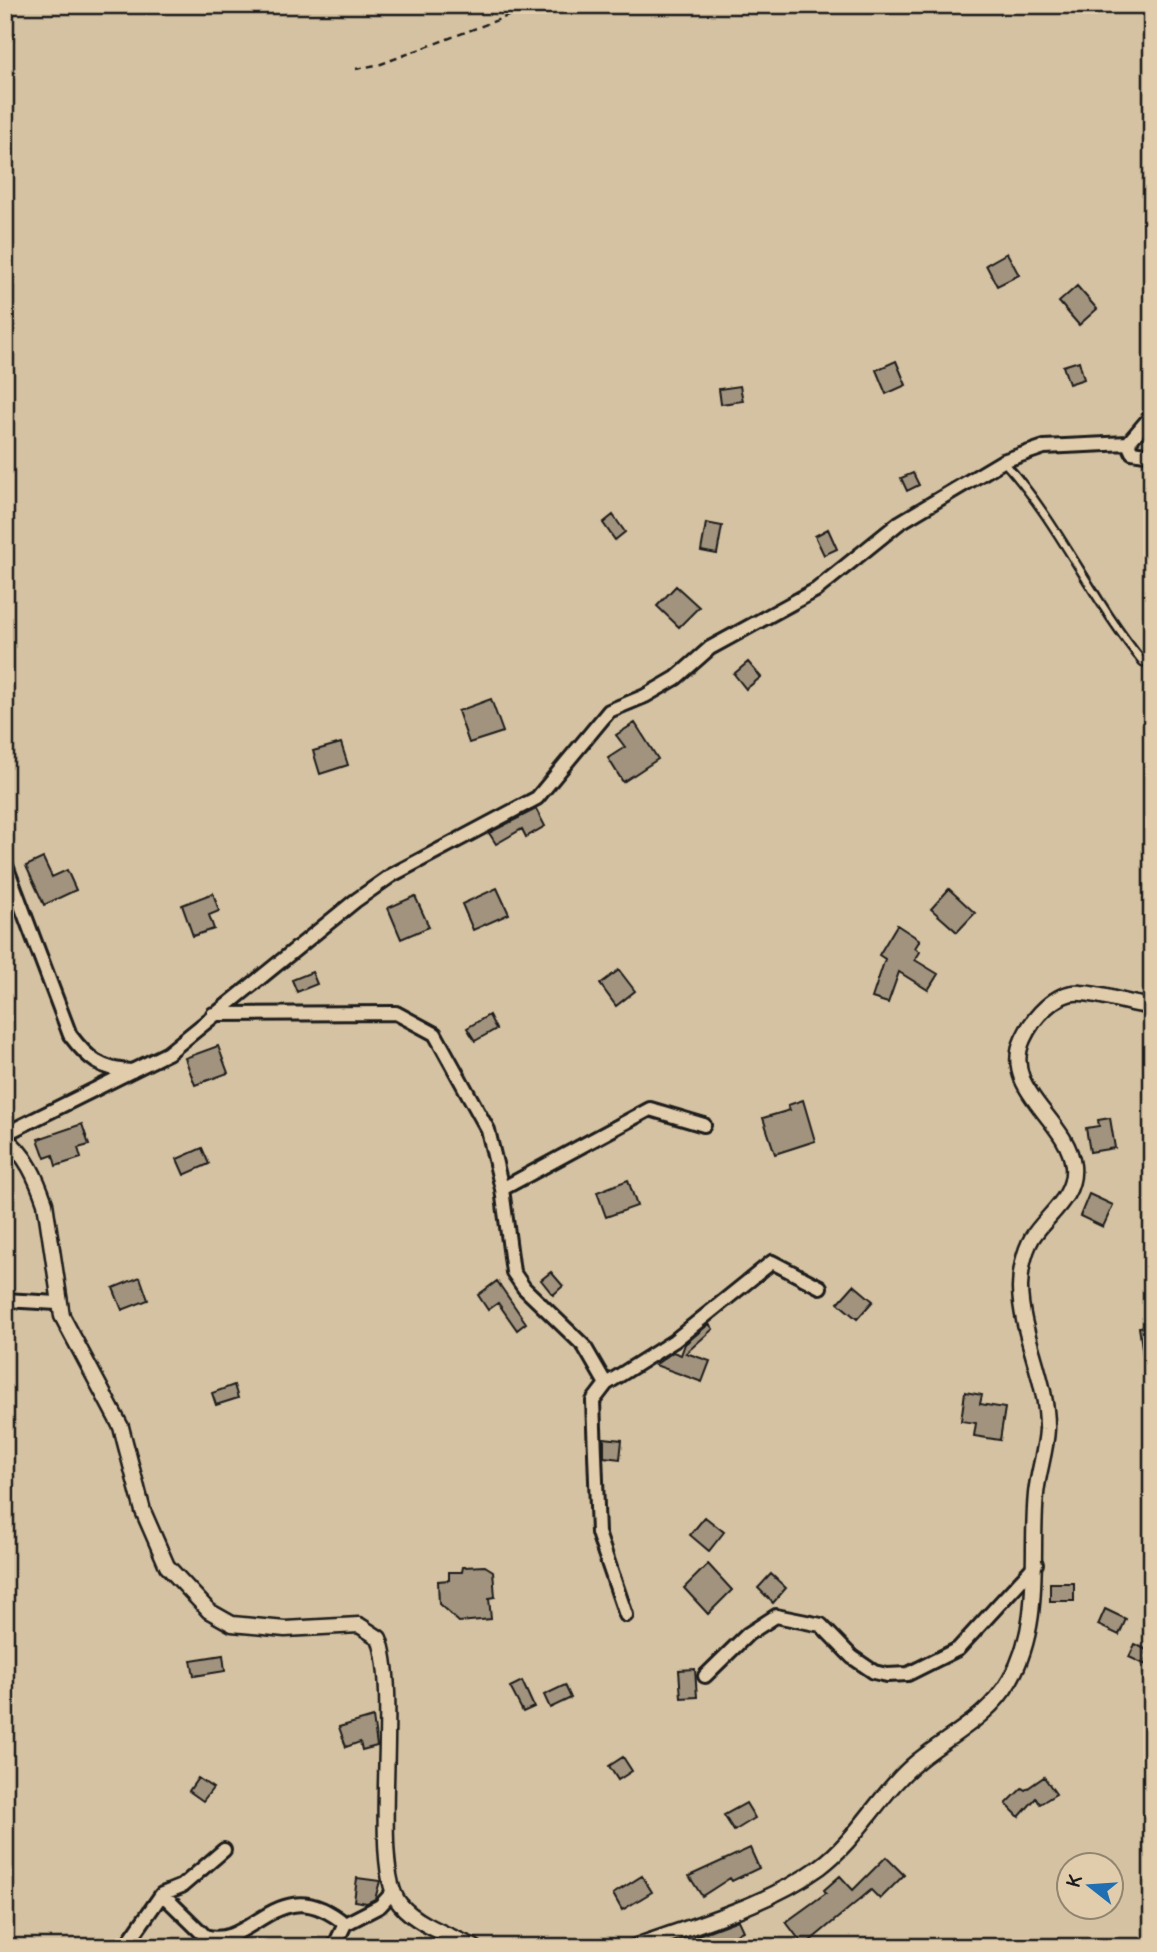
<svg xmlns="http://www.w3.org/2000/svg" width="1157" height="1952" viewBox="0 0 1157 1952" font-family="Pangolin,sans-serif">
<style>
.building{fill:#a1937d;stroke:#1c1c1c;stroke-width:2}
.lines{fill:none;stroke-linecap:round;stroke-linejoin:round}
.service-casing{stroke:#1c1c1c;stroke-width:11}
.minor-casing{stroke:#1c1c1c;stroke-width:18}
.tertiary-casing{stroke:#1c1c1c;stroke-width:19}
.path{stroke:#1c1c1c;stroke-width:2.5;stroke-dasharray:7 5;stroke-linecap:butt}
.service{stroke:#e1ccab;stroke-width:6}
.minor{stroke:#e1ccab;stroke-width:12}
.tertiary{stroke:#e1ccab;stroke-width:14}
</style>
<rect width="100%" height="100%" fill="#d5c2a2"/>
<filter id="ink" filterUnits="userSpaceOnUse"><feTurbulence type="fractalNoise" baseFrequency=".0143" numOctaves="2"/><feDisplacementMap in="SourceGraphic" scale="14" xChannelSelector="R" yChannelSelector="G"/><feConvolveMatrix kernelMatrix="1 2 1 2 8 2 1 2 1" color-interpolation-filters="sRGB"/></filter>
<g filter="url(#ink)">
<!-- building -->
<path class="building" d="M1007 253 1019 275 997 286 986 265Z
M1077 286 1097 309 1079 325 1059 302Z
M896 361 906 385 886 394 876 370Z
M1079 361 1084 379 1069 384 1063 366Z
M740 386 743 401 721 404 719 389Z
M913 473 919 485 907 491 901 478Z
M613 515 625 532 615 540 603 523Z
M706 523 722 526 717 554 701 551Z
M828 529 837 549 824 555 815 536Z
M676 586 699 607 679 627 657 606Z
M748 662 761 677 746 689 734 674Z
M491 699 503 732 469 743 458 711Z
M635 723 658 759 623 782 608 758 625 747 616 735Z
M341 743 348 765 320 774 313 751Z
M536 809 545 826 526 837 522 829 496 844 489 833Z
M43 858 52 877 67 870 76 890 44 905 26 866Z
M497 888 509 914 473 930 462 904Z
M949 889 975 913 957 932 931 909Z
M213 893 219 911 209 915 214 929 193 936 182 905Z
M415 896 429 927 401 939 388 908Z
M897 925 920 940 915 948 920 952 915 960 938 974 928 990 899 972 888 1003 872 998 885 959 879 955Z
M619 970 635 991 616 1006 600 984Z
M312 972 317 984 297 992 292 980Z
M489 1015 496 1029 475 1041 467 1028Z
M218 1046 228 1073 195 1085 185 1058Z
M803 1100 815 1141 775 1154 763 1118 790 1110 788 1105Z
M1110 1118 1115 1148 1090 1152 1086 1128 1099 1126 1098 1120Z
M82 1124 89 1145 78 1148 81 1158 56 1166 53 1155 45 1158 38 1139Z
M202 1148 209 1164 184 1175 177 1159Z
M628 1180 637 1206 606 1217 597 1192Z
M1089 1194 1113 1205 1103 1227 1080 1216Z
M551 1272 563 1286 553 1295 541 1280Z
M140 1277 148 1300 122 1310 113 1288Z
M497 1281 526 1323 517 1330 498 1303 488 1310 478 1295Z
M854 1285 873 1301 857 1319 838 1303Z
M709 1324 713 1329 686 1353 710 1361 702 1382 655 1365 673 1352 681 1355 685 1344Z
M1152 1325V1361H1144L1139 1327Z
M234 1385 238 1398 216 1405 212 1393Z
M965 1392 982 1395 980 1404 1005 1408 1000 1440 974 1436 976 1423 961 1421Z
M604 1438 622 1440 620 1459 604 1457Z
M705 1517 724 1532 709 1551 690 1535Z
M708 1564 732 1590 708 1614 684 1588Z
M485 1566 493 1571 495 1597 489 1598 491 1619 459 1622 439 1604 438 1581 449 1580V1572H462L463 1567Z
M771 1574 786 1588 773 1603 758 1588Z
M1050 1583H1074V1601H1050Z
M1105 1609 1126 1619 1119 1635 1098 1625Z
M1135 1644 1151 1652 1146 1665 1129 1657Z
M223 1655 225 1671 194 1676 191 1660Z
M695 1669 697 1697 681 1698 679 1670Z
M522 1681 534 1707 523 1712 510 1687Z
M565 1685 571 1698 550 1708 544 1695Z
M373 1717 377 1746 362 1750 360 1742 346 1747 339 1727Z
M623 1757 632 1771 618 1780 609 1766Z
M1044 1777 1056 1794 1040 1804 1036 1798 1019 1817 1006 1804 1022 1788 1025 1790Z
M198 1778 213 1788 203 1801 189 1791Z
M746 1803 755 1818 734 1831 724 1815Z
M750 1848 759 1868 732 1881 730 1878 702 1896 689 1876Z
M886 1857 904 1875 880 1899 871 1890 804 1946 786 1922 826 1893 824 1890 840 1876 853 1890Z
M642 1876 652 1892 622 1910 613 1894Z
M357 1878 380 1881 375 1899 367 1903 354 1901Z
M738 1920 743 1931 730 1937 735 1947H678L698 1935Z"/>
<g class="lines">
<!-- service casing -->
<g class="service-casing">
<path id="service" d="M1003 461C1059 522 1091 599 1143 662"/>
</g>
<!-- minor casing -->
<g class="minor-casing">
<path id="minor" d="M1128 443 1132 452 1152 455
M5 863 70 1035C88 1059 101 1070 132 1071
M213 1014 396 1013 435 1034 488 1130 502 1189 513 1272 524 1288 584 1346 606 1384
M5 1134 168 1053 355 901 392 875 537 798 609 711 645 696 676 678 710 648 816 590 899 523 1003 461 1044 447 1128 443 1152 415
M502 1189 650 1109 704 1125
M5 1300 57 1303
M626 1615 598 1533 593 1401 606 1384 674 1341 772 1262 820 1287
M705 1676 748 1634 776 1616 821 1625 852 1657 874 1672 887 1675 908 1674 958 1649 1036 1564
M162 1894 205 1936C252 1951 278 1868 345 1924
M125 1947 162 1894 182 1886 224 1850
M334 1947 345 1924 380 1906 392 1893"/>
</g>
<!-- tertiary casing -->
<g class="tertiary-casing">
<path id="tertiary" d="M5 1139C26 1153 37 1180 45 1203L62 1316 121 1427 143 1511 167 1566 209 1611 232 1624 285 1629 359 1625 379 1638C401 1696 369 1868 400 1904 416 1924 451 1936 474 1947
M634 1947C696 1924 766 1906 820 1867 858 1839 881 1791 918 1761 950 1735 989 1717 1010 1680 1043 1623 1030 1555 1036 1494 1038 1472 1046 1451 1047 1429 1048 1381 1021 1336 1020 1288 1020 1272 1024 1252 1032 1238 1047 1214 1076 1198 1073 1166 1068 1119 1000 1090 1023 1039 1032 1019 1056 990 1081 993 1105 994 1128 1005 1152 1006"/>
</g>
<!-- path -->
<path class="path" d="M356 69 381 64 537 5"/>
<!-- service -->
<use href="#service" class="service"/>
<!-- minor -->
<use href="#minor" class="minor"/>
<!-- tertiary -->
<use href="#tertiary" class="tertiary"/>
</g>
</g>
<!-- margin -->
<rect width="1157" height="1952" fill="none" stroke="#e1ccab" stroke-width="28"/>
<rect x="14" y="14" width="1129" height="1924" fill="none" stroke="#1c1c1c" stroke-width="2.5" filter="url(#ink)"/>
<!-- north arrow -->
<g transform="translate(1090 1886) rotate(287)"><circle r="33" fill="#e1ccab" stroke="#928672" stroke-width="2"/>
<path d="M0-5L12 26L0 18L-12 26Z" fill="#1f6fb2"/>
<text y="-10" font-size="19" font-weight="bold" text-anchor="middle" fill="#1c1c1c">K</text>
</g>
</svg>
